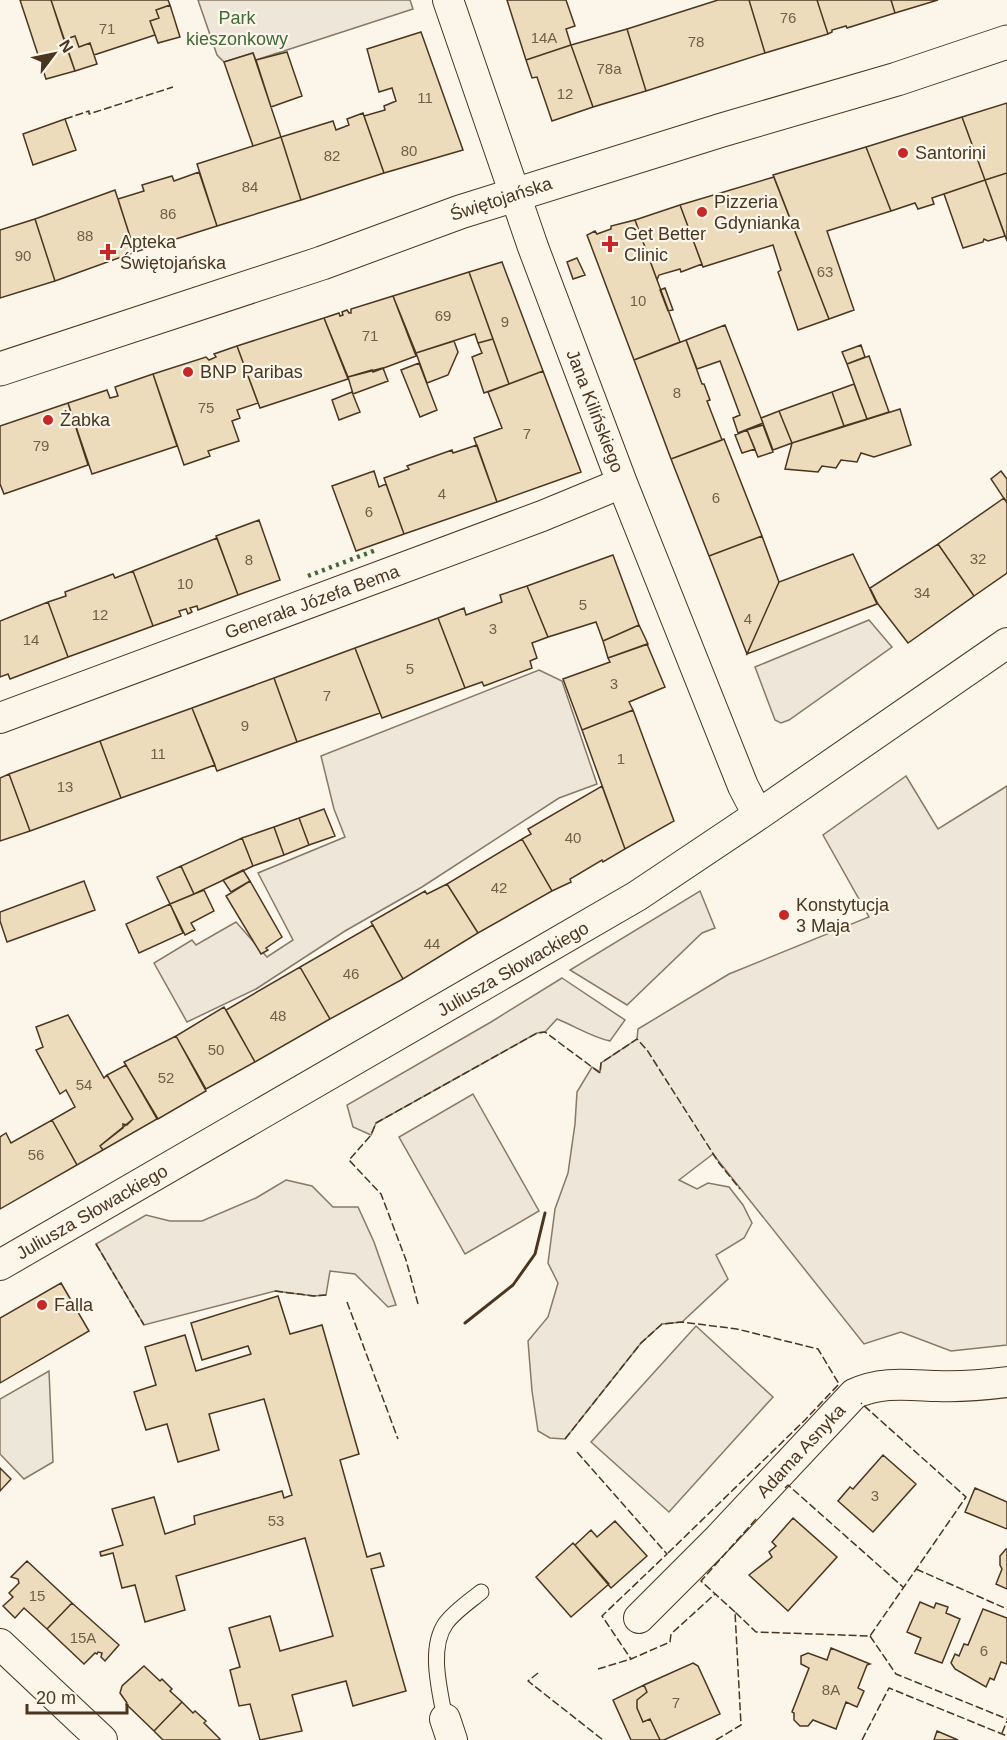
<svg xmlns="http://www.w3.org/2000/svg" width="1007" height="1740" viewBox="0 0 1007 1740" font-family="Helvetica,sans-serif">
<style>
.green{fill:#ede6d9;stroke:#887966;stroke-width:1.5}
.parking{fill:#ede7d9;stroke:#887966;stroke-width:1.5}
.building{fill:#ecdcbc;stroke:#4a3520;stroke-width:1.5}
.lines{fill:none;stroke-linecap:round;stroke-linejoin:round}
.service-casing{stroke:#4a3520;stroke-width:17}
.minor-casing{stroke:#4a3520;stroke-width:32}
.tertiary-casing{stroke:#4a3520;stroke-width:35}
.service{stroke:#fbf6e9;stroke-width:15}
.minor{stroke:#fbf6e9;stroke-width:30}
.tertiary{stroke:#fbf6e9;stroke-width:33}
.hedge{stroke:#436837;stroke-width:4.5;stroke-dasharray:3 4.5;stroke-linecap:butt}
.fence{stroke:#4a3520;stroke-width:1.5;stroke-dasharray:8 3;stroke-linecap:butt}
.wall{stroke:#4a3520;stroke-width:3}
.poi-dot{fill:#c62828;stroke:#fbf6e9;stroke-width:2}
.labels{text-anchor:middle;dominant-baseline:central;stroke-width:4.5;stroke-linejoin:round;paint-order:stroke}
.number-label{font-size:15px;fill:#725f47}
.park-label{font-size:18px;fill:#436837;stroke:#fbf6e9}
.poi-label{font-size:18px;fill:#4a3520;stroke:#fbf6e9;text-anchor:start}
.street-label{font-size:18px;fill:#4a3520;stroke:#fbf6e9}
</style>
<rect width="100%" height="100%" fill="#fbf6e9"/>
<!-- green -->
<path class="green" d="M198 0H410L413 9 256 60 253 53 224 62 217 55Z
M869 620 892 647 789 720 781 723 775 720 755 667Z
M539 670 562 681 597 784 559 798 422 887 345 931 256 989 187 1022 154 963 192 940 196 945 236 922 267 957 293 940 258 873 345 837 334 809 321 756Z
M906 776 938 829 1007 786V1345L951 1351 901 1332 864 1344 713 1154 679 1180 697 1189 708 1183 729 1187 743 1205 752 1223 744 1238 716 1255 728 1279 682 1322 662 1324 641 1343 565 1439 550 1438 538 1431 532 1391 528 1341 548 1317 558 1283 548 1263 555 1209 568 1173 575 1124 577 1092 592 1067 600 1072 601 1063 637 1039 638 1029 729 974 869 917 823 835Z
M700 891 715 928 702 933 627 1005 570 970Z
M562 978 625 1020 610 1041C591 1037 575 1026 557 1019L545 1032 537 1033 376 1123 371 1135 353 1127 347 1105 491 1022Z
M473 1094 539 1211 465 1254 399 1137Z
M286 1180 312 1186 333 1207H358L374 1242 396 1305 388 1307 355 1274 330 1271 326 1295 314 1296 275 1291 144 1325 96 1244 146 1215 170 1221H202L256 1198Z
M696 1326 773 1397 669 1512 591 1442Z"/>
<!-- parking -->
<path class="parking" d="M49 1371 53 1462 24 1479 0 1454V1399Z"/>
<!-- building -->
<path class="building" d="M20 0H51L75 71 46 79Z
M51 0H168L170 5 156 10 159 18 150 21 155 35 94 55 90 43 79 47 75 36 64 40Z
M507 0H566L575 26 566 29 571 45 526 60Z
M718 0H749L765 53 646 91 627 29Z
M749 0H817L828 34 765 53Z
M817 0H891L895 13 847 28 846 26 832 30V32L828 34Z
M891 0H938L895 13Z
M170 5 180 37 158 43 150 21 159 18 156 10Z
M627 29 646 91 593 107 571 45Z
M421 32 463 150 384 173 364 116 385 110 384 106 396 101 392 88 379 92 367 49Z
M75 36 79 47 90 43 97 64 75 71 64 40Z
M571 45 593 107 552 121 537 77 532 78 526 60Z
M287 52 302 96 271 107 256 60Z
M253 53 281 137 253 146 224 62Z
M1007 103V173L985 180 962 117Z
M363 113 384 173 301 200 281 137 333 121 336 130 349 125 347 119Z
M962 117 985 180 932 198 934 204 918 209 915 203 891 211 866 147Z
M65 119 76 150 33 165 23 134Z
M281 137 301 200 217 226 197 164Z
M866 147 891 211 827 231 854 310 829 319 773 175Z
M199 172 217 226 135 252 118 199 144 191 142 185 172 176 174 181Z
M1007 173V241L985 180Z
M774 177 829 319 798 330 778 272 781 270 773 245 703 267 680 205Z
M985 180 1005 236 988 241 984 239 983 242 963 248 944 194Z
M115 190 135 252 55 281 35 219Z
M680 205 702 264 681 272 680 269 659 275 657 280 635 220Z
M35 219 55 281 0 298V230Z
M635 220 680 342 634 360 587 235 595 231 597 234 611 229V226Z
M577 258 585 275 573 279 567 262Z
M502 262 543 371 509 384 469 272Z
M469 272 493 339 478 343 475 334 416 353 393 296Z
M665 288 673 310 668 311 660 290Z
M393 296 416 356 373 372 372 370 348 377 324 318 339 313 340 316 343 315 342 312 347 310 349 313H351V309Z
M324 318 348 379 260 408 237 346Z
M725 325 763 423 738 433 733 418 740 415 720 361 697 369 686 340Z
M493 339 509 384 484 393 472 357 482 353 478 343Z
M686 340 702 384H704L710 400 707 401 722 440 671 459 634 360Z
M454 341 458 352 448 375 427 383 416 353Z
M861 345 865 357 847 364 842 352Z
M237 346 258 403 237 410 240 418 232 421 239 441 208 451 210 456 184 465 153 374 206 357 209 360 216 357 214 354Z
M869 356 889 412 867 419 847 364Z
M419 363 437 410 420 417 401 370Z
M383 368 388 381 353 394 348 377Z
M543 371 581 472 497 502 474 438 502 428 488 392Z
M153 374 177 446 92 474 68 403 107 390 110 398 118 396 115 387Z
M854 384 867 419 844 426 832 392Z
M352 392 360 412 339 420 332 400Z
M832 392 844 426 792 443 779 411Z
M68 403 88 465 4 494 0 484V426Z
M900 409 911 445 874 457 861 453 857 462 841 460 836 468 822 466 818 472 785 469 792 443Z
M779 411 792 443 773 450 761 418Z
M763 425 773 452 758 457 747 430Z
M747 430 755 449 742 453 735 435Z
M724 439 762 536 709 556 671 459Z
M477 445 497 502 404 534 384 478 409 469 407 466 452 450 453 453Z
M374 471 379 487 386 484 404 534 356 551 332 486Z
M1001 471 1007 479V503L991 479Z
M1004 498 1007 503V573L974 596 938 544Z
M259 520 280 580 238 595 216 536Z
M762 536 779 582 747 654 709 556Z
M217 538 238 595 198 610 197 606 190 608 192 612 188 614 186 609 179 611 181 616 153 626 133 571Z
M938 544 974 596 908 643 878 604 870 588Z
M853 554 877 604 747 654 779 582Z
M613 555 639 625 603 641 596 622 548 637 527 586Z
M133 571 153 626 68 657 48 602 66 596 65 592 113 574 115 578Z
M527 586 548 637 532 643 537 658 530 661 532 668 484 686 482 682 465 688 438 618 464 608 466 615 502 602 500 595Z
M48 602 68 657 10 679 8 674 0 677V621Z
M438 618 465 688 382 718 355 648Z
M639 625 648 644 608 658 603 641Z
M647 644 665 687 629 702 633 710 582 730 563 679 610 662 608 658Z
M355 648 380 713 297 742 274 678Z
M274 678 297 742 217 771 192 708Z
M192 708 215 765 121 798 100 741Z
M633 710 674 821 625 849 582 730Z
M100 741 121 798 30 831 9 774Z
M9 774 30 831 0 841V778Z
M602 786 625 849 603 862 602 860 570 879 571 882 552 891 522 839 531 834 528 829Z
M324 809 335 836 309 845 299 818Z
M299 818 309 845 284 855 274 827Z
M274 827 284 855 253 866 242 838Z
M242 838 253 866 194 894 181 866Z
M522 839 552 891 478 933 447 884Z
M181 866 194 894 170 904 157 877Z
M243 870 250 881 231 892 223 880Z
M84 881 95 910 7 942 0 921V912Z
M250 881 282 937 266 948 268 950 261 954 226 896Z
M447 884 478 933 403 979 371 922 425 891 427 894Z
M204 890 214 911 191 923 195 930 185 935 170 904Z
M170 904 183 933 139 953 126 924Z
M373 925 403 979 330 1019 300 967Z
M300 967 330 1019 255 1062 226 1010Z
M224 1007 255 1062 206 1089 176 1036Z
M68 1015 104 1078 107 1075 133 1119 127 1125 123 1124V1128L100 1146 103 1150 77 1165 52 1120 75 1107 66 1090 60 1094 36 1050 43 1047 36 1027Z
M176 1036 206 1091 158 1119 124 1062Z
M126 1065 157 1119 103 1150 100 1146 133 1119 107 1075Z
M52 1120 77 1165 0 1209V1137L6 1133 11 1143Z
M61 1283 89 1331 0 1383V1318Z
M278 1296 290 1334 322 1325 359 1454 340 1460 367 1557 380 1553 384 1566 371 1569 406 1691 353 1706 346 1681 292 1695 302 1731 260 1740 250 1704 239 1706 230 1670 240 1667 229 1628 270 1616 280 1651 333 1636 305 1538 176 1576 185 1610 145 1622 135 1585 122 1588 113 1553 101 1556 100 1552 123 1545 112 1509 154 1497 165 1534 195 1524 194 1516 282 1491 284 1498 292 1495 264 1399 209 1414 219 1450 178 1462 167 1424 146 1430 134 1392 156 1385 145 1347 185 1335 196 1371 251 1354 248 1346 202 1360 191 1323Z
M883 1455 916 1484 873 1532 838 1501 850 1487 853 1489Z
M0 1468 11 1479 0 1491Z
M975 1488 1007 1502V1529L965 1512Z
M793 1518 837 1557 788 1611 749 1575 772 1557 769 1552 776 1546 772 1542Z
M615 1521 647 1556 611 1588 575 1545 591 1530 597 1537Z
M573 1543 609 1584 571 1617 536 1577Z
M1006 1549H1007V1589L996 1584 1002 1569 1000 1565V1556Z
M27 1561 72 1603 47 1629 24 1608 15 1618 3 1606 13 1597 9 1593 19 1583 18 1579 11 1577Z
M920 1602 934 1608 936 1603 948 1607 946 1613 960 1619 942 1663 915 1653 921 1638 907 1632Z
M72 1603 119 1645 105 1661 101 1657 102 1653 98 1652 97 1654 95 1653 84 1664 47 1629Z
M983 1609 1007 1618V1664L1001 1662 994 1680 990 1678 986 1687 955 1669 951 1663 955 1654 959 1656 964 1644 968 1645Z
M831 1648 870 1664 867 1665 858 1688 864 1691 857 1707 846 1702 836 1729 813 1720 808 1726H800L794 1720V1713L792 1712 809 1668 801 1664V1656L808 1653 827 1660Z
M693 1663 698 1666 720 1714 664 1740H660L650 1719 643 1722 637 1708V1700L647 1692 644 1685Z
M144 1666 160 1681 162 1679 172 1689 170 1691 182 1702 154 1731 126 1704 127 1703 120 1693 122 1686Z
M644 1685 647 1692 637 1700V1708L643 1722 650 1719 660 1740H631L613 1700Z
M182 1702 193 1713 195 1711 206 1721 204 1723 220 1739 218 1740H163L154 1731Z
M937 1731 958 1740H934Z"/>
<g class="lines">
<!-- service casing -->
<g class="service-casing">
<path id="service" d="M445 1719C440 1691 428 1648 446 1623 455 1611 470 1601 481 1592"/>
</g>
<!-- minor casing -->
<g class="minor-casing">
<path id="minor" d="M448 0 533 247 622 483 743 786 758 815
M0 718 542 516 622 483
M0 1265 637 896 758 815 1007 643
M639 1618 719 1538 854 1394C881 1381 908 1385 937 1386 960 1387 984 1385 1007 1382
M0 1644 102 1740
M445 1719 452 1740"/>
</g>
<!-- tertiary casing -->
<g class="tertiary-casing">
<path id="tertiary" d="M0 369 322 263 460 212 722 130 897 79 1007 42"/>
</g>
<!-- service -->
<use href="#service" class="service"/>
<!-- minor -->
<use href="#minor" class="minor"/>
<!-- tertiary -->
<use href="#tertiary" class="tertiary"/>
<!-- hedge -->
<path class="hedge" d="M308 576 376 550"/>
<!-- fence -->
<path class="fence" d="M65 119 89 111V114L173 87
M96 1244 144 1325
M275 1291 314 1296 326 1295
M347 1302 398 1439
M418 1304 406 1260 381 1194 349 1160 371 1135 376 1123 537 1033 545 1032 600 1073 601 1063 637 1039 647 1050 719 1163 740 1189
M565 1439 641 1343 662 1324 682 1322 737 1329 818 1349 839 1384 805 1420 667 1554
M577 1452 667 1554 602 1616 631 1659
M785 1488 788 1485 903 1587
M916 1569 1007 1609
M735 1612 701 1581 756 1519
M870 1636 896 1674 1007 1719
M598 1669 631 1659 670 1642 671 1634 715 1594
M538 1673 528 1681 603 1740
M1002 1733 1007 1721
M716 1740 741 1725 735 1612 756 1632 870 1636 966 1497 861 1403
M862 1740 889 1688 1007 1736"/>
<!-- wall -->
<path class="wall" d="M465 1323 513 1285 535 1254 545 1213"/>
</g>
<!-- markers -->
<g class="poi-dot">
<circle cx="903" cy="153" r="6"/>
<circle cx="702" cy="212" r="6"/>
<path d="M607 235h6v6h6v6h-6v6h-6v-6h-6v-6h6z"/>
<path d="M105 243h6v6h6v6h-6v6h-6v-6h-6v-6h6z"/>
<circle cx="188" cy="372" r="6"/>
<circle cx="48" cy="420" r="6"/>
<circle cx="784" cy="915" r="6"/>
<circle cx="42" cy="1305" r="6"/>
</g>
<g class="labels">
<!-- number labels -->
<g class="number-label">
<text x="788" y="17">76</text>
<text x="107" y="28">71</text>
<text x="544" y="37">14A</text>
<text x="696" y="41">78</text>
<text x="609" y="68">78a</text>
<text x="565" y="93">12</text>
<text x="425" y="97">11</text>
<text x="409" y="150">80</text>
<text x="332" y="155">82</text>
<text x="250" y="186">84</text>
<text x="168" y="213">86</text>
<text x="85" y="235">88</text>
<text x="23" y="255">90</text>
<text x="825" y="271">63</text>
<text x="638" y="300">10</text>
<text x="443" y="315">69</text>
<text x="505" y="321">9</text>
<text x="370" y="335">71</text>
<text x="677" y="392">8</text>
<text x="206" y="407">75</text>
<text x="527" y="433">7</text>
<text x="41" y="445">79</text>
<text x="442" y="493">4</text>
<text x="716" y="497">6</text>
<text x="369" y="511">6</text>
<text x="978" y="558">32</text>
<text x="249" y="559">8</text>
<text x="185" y="583">10</text>
<text x="922" y="592">34</text>
<text x="583" y="604">5</text>
<text x="100" y="614">12</text>
<text x="748" y="618">4</text>
<text x="493" y="628">3</text>
<text x="31" y="639">14</text>
<text x="410" y="668">5</text>
<text x="614" y="683">3</text>
<text x="327" y="695">7</text>
<text x="245" y="725">9</text>
<text x="158" y="753">11</text>
<text x="621" y="758">1</text>
<text x="65" y="786">13</text>
<text x="573" y="837">40</text>
<text x="499" y="887">42</text>
<text x="432" y="943">44</text>
<text x="351" y="973">46</text>
<text x="278" y="1015">48</text>
<text x="216" y="1049">50</text>
<text x="166" y="1077">52</text>
<text x="84" y="1084">54</text>
<text x="36" y="1154">56</text>
<text x="875" y="1495">3</text>
<text x="276" y="1520">53</text>
<text x="37" y="1595">15</text>
<text x="83" y="1637">15A</text>
<text x="984" y="1650">6</text>
<text x="831" y="1689">8A</text>
<text x="676" y="1702">7</text>
</g>
<!-- park labels -->
<g class="park-label">
<text x="237" y="18">Park<tspan x="237" dy="21">kieszonkowy</tspan></text>
</g>
<!-- poi labels -->
<g class="poi-label">
<text x="915" y="153">Santorini</text>
<text x="714" y="202">Pizzeria<tspan x="714" dy="21">Gdynianka</tspan></text>
<text x="624" y="234">Get Better<tspan x="624" dy="21">Clinic</tspan></text>
<text x="120" y="242">Apteka<tspan x="120" dy="21">Świętojańska</tspan></text>
<text x="200" y="372">BNP Paribas</text>
<text x="60" y="420">Żabka</text>
<text x="796" y="905">Konstytucja<tspan x="796" dy="21">3 Maja</tspan></text>
<text x="54" y="1305">Falla</text>
</g>
<!-- street labels -->
<g class="street-label">
<text transform="translate(501 199) rotate(-18)">Świętojańska</text>
<text transform="translate(595 411) rotate(69)">Jana Kilińskiego</text>
<text transform="translate(312 602) rotate(-20)">Generała Józefa Bema</text>
<text transform="translate(513 969) rotate(-30)">Juliusza Słowackiego</text>
<text transform="translate(92 1212) rotate(-30)">Juliusza Słowackiego</text>
<text transform="translate(801 1451) rotate(-47)">Adama Asnyka</text>
</g>
</g>
<!-- north arrow -->
<g transform="translate(54 54) rotate(58)" stroke="#fbf6e9" stroke-width="4.5" paint-order="stroke">
<path d="M0-4.5L10 22L0 15L-10 22Z" fill="#4a3520"/>
<text y="-9" font-size="16" font-weight="bold" text-anchor="middle" fill="#4a3520">N</text>
</g>
<!-- scale -->
<path d="M27 1704v9h100v-9" fill="none" stroke="#4a3520" stroke-width="3"/>
<text x="36" y="1704" font-size="18" fill="#4a3520" stroke="#fbf6e9" stroke-width="4.5" paint-order="stroke">20 m</text>
</svg>
